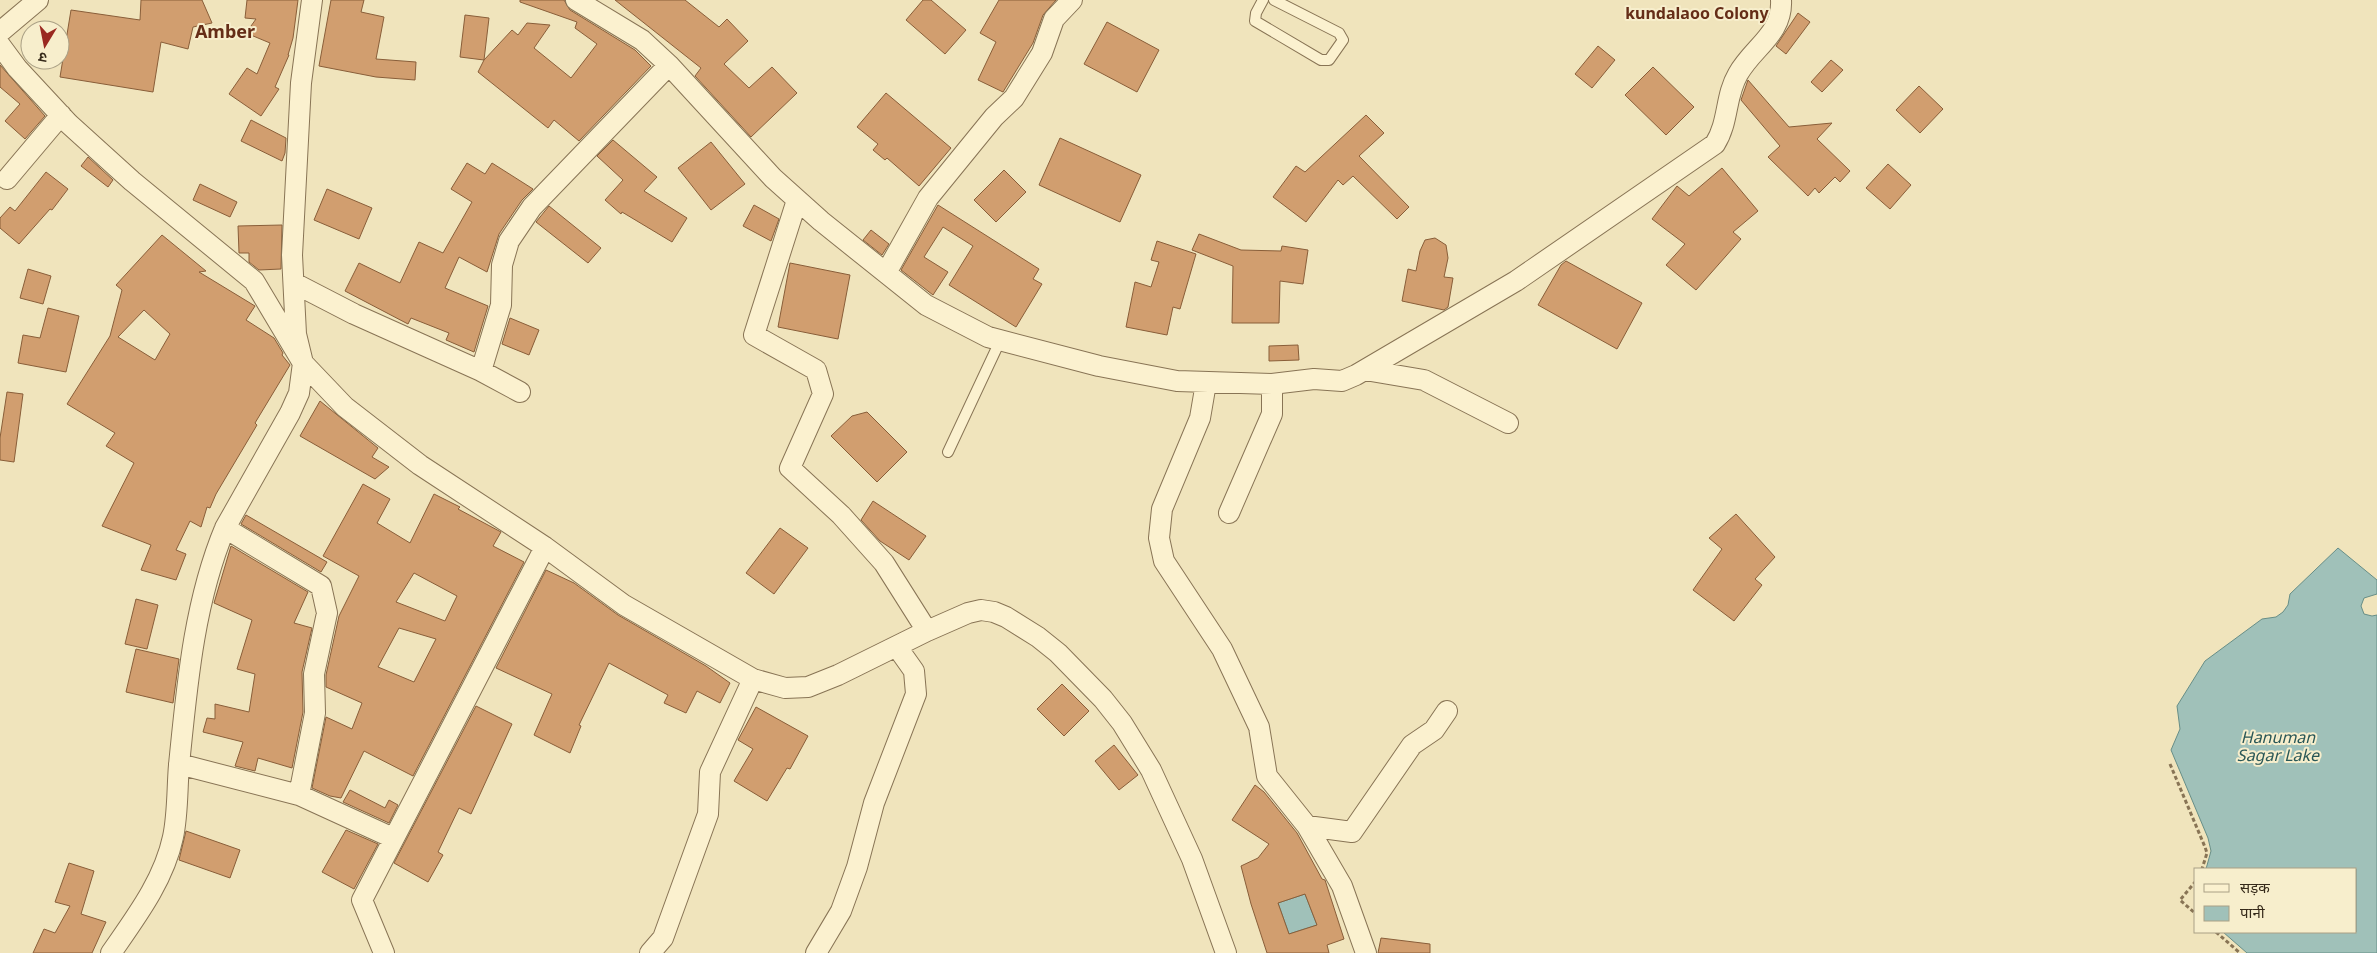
<svg xmlns="http://www.w3.org/2000/svg" width="2377" height="953" viewBox="0 0 2377 953" font-family="Georgia,'Noto Sans Devanagari',serif">
<style>
.water{fill:#a0c1b9;stroke:#678e87}
.building{fill:#d19e6f;stroke:#895e39;fill-rule:evenodd}
.lines{fill:none;stroke-linecap:round;stroke-linejoin:round}
.lane-casing{stroke:#887455;stroke-width:12}
.street-casing{stroke:#887455;stroke-width:22}
.path{stroke:#887455;stroke-width:3;stroke-dasharray:4 2.5;stroke-linecap:butt}
.lane{stroke:#fbf1cf;stroke-width:10}
.street{stroke:#fbf1cf;stroke-width:20}
.labels{text-anchor:middle;dominant-baseline:central;stroke-width:4;stroke-linejoin:round;paint-order:stroke}
.neighbourhood-label{font-size:16px;font-weight:bold;fill:#652d17;stroke:#f7eecc}
.water-label{font-size:16px;font-style:italic;fill:#295757;stroke:#f7eecc}
.quarter-label{font-size:18px;font-weight:bold;fill:#652d17;stroke:#f7eecc}
</style>
<rect width="100%" height="100%" fill="#f0e4bc"/>
<!-- water -->
<path class="water" d="M2338 548 2377 580V594L2364 598 2361 606 2364 614 2372 616 2377 615V953H2247L2223 932H2356V869H2206L2211 851 2208 838 2171 750 2180 729 2177 706 2205 661 2262 619 2276 617 2283 612 2288 605 2290 594Z
M1305 894 1317 925 1289 934 1278 903Z"/>
<!-- building -->
<path class="building" d="M141 0H202L212 23 193 27 188 49 161 42 153 92 60 77 71 10 140 20Z
M247 0H298L293 38 288 55H289L275 87 279 89 261 116 229 94 247 68 257 74 270 43 246 33 256 19 245 18Z
M331 0H364L361 12 384 17 376 59 416 62 415 80 376 77 319 66Z
M520 0H564L570 10 635 50 651 66 579 141 554 120 548 128 478 72 484 60 512 30 518 35 527 23 550 25 534 48 571 78 597 44 575 28 577 22 520 2Z
M615 0H685L719 27 727 19 748 41 724 64 749 88 772 67 797 93 751 137 695 76 701 68Z
M923 0H931L966 30 945 54 906 20Z
M999 0H1056L1043 15 1033 43 1003 92 978 80 996 42 980 33Z
M1798 13 1810 22 1786 54 1776 46Z
M465 15 489 18 484 60 460 57Z
M1107 22 1159 50 1137 92 1084 64Z
M1598 46 1615 60 1592 88 1575 74Z
M1831 60 1843 70 1822 92 1811 82Z
M0 65 45 116 25 139 5 121 20 104 0 87Z
M1653 67 1694 107 1666 135 1625 95Z
M1748 80 1789 127 1832 123 1817 139 1850 171 1840 182 1835 177 1819 193 1815 188 1808 196 1768 157 1780 146 1741 100Z
M1919 86 1943 109 1920 133 1896 110Z
M886 93 951 148 919 186 887 158 885 160 873 150 878 144 857 127Z
M1366 115 1384 133 1359 156 1409 207 1397 219 1353 176 1343 185 1338 180 1306 222 1273 197 1296 166 1305 172Z
M251 120 286 138 285 153 282 161 241 141Z
M1060 138 1141 175 1120 222 1039 185Z
M613 140 657 177 644 191 687 218 672 242 622 212 621 214 605 200 623 180 597 156Z
M711 142 745 184 711 210 678 168Z
M88 157 113 180 108 187 81 166Z
M467 163 485 174 492 163 533 189 522 200 499 234 487 272 459 257 445 288 488 306 474 352 446 340 449 333 411 318 408 324 345 291 359 263 400 283 419 242 443 253 472 202 451 189Z
M1888 164 1911 185 1890 209 1866 188Z
M1722 168 1758 211 1733 232 1741 239 1696 290 1666 265 1685 244 1652 219 1677 186 1689 196Z
M1004 170 1026 192 996 222 974 200Z
M46 172 68 189 52 210 50 209 19 244 0 228V218L10 207 15 211Z
M200 184 237 202 230 217 193 200Z
M327 189 372 208 359 239 314 220Z
M754 205 779 219 771 241 743 226Z
M938 205 1039 269 1033 279 1042 284 1016 327 949 285 973 246 943 227 924 257 948 272 933 295 901 270Z
M549 206 601 248 588 263 536 222Z
M282 225 281 269 259 270 249 262V253H239L238 226Z
M871 230 889 244 882 255 863 240Z
M1199 234 1241 250 1281 251 1282 246 1308 250 1303 284 1280 281 1279 323H1232L1233 266 1192 250Z
M162 235 206 271 199 272 255 306 246 320 274 338 283 353 282 355 290 365 255 423 257 425 216 494 210 508 207 507 201 527 190 521 176 550 186 554 176 580 141 570 151 545 102 526 134 463 106 446 115 433 67 404 110 336 122 290 116 285ZM144 310 170 334 155 360 118 337Z
M1435 238 1446 245 1448 258 1444 277 1453 278 1448 307 1444 310 1402 301 1408 269 1416 271 1420 251 1425 240Z
M1157 241 1196 254 1180 309 1173 307 1167 335 1126 327 1135 282 1151 287 1159 262 1151 260Z
M1566 261 1642 303 1617 349 1538 305 1561 265Z
M790 263 850 275 838 339 778 327Z
M28 269 51 276 43 304 20 298Z
M48 308 79 316 66 372 18 363 23 335 40 338Z
M510 318 539 330 529 355 502 344Z
M1298 345 1299 360 1269 361V346Z
M7 392 23 394 14 462 0 460V438Z
M320 401 378 448 372 457 389 467 375 479 300 436Z
M867 412 907 452 877 482 831 436 852 416Z
M363 484 390 499 377 523 410 543 434 494 460 507 458 509 501 532 493 546 524 562 413 776 364 751 341 798 330 796 312 788 326 717 352 729 362 703 326 687V675L339 616 359 576 323 556ZM414 573 457 596 445 621 396 602ZM399 628 436 639 414 682 378 667Z
M873 501 926 536 909 560 880 541 861 520Z
M1736 514 1775 557 1755 579 1762 585 1734 621 1693 590 1722 549 1709 538Z
M246 515 327 562 321 572 241 524Z
M780 528 808 548 774 594 746 573Z
M231 546 308 592 294 623 312 628 302 672 303 712 292 768 258 758 255 771 235 766 243 742 203 732 207 718 215 719V704L249 712 255 674 237 669 252 620 214 603Z
M546 570 574 583 618 615 706 666 730 683 720 703 697 691 686 713 664 703 668 695 609 663 579 725 581 726 570 753 534 735 552 694 496 668Z
M136 599 158 605 147 649 125 644Z
M136 649 179 659 173 703 126 692Z
M1062 684 1089 711 1064 736 1037 709Z
M476 706 512 724 471 814 459 808 438 852 443 855 428 882 394 863Z
M756 707 808 736 790 769 787 768 767 801 734 781 753 749 738 740Z
M1114 745 1138 775 1119 790 1095 761Z
M1255 785 1264 792 1297 833 1322 879 1325 880 1344 939 1327 945 1329 953H1267L1251 904 1241 866 1258 858 1269 844 1232 820ZM1305 894 1317 925 1289 934 1278 903Z
M350 790 385 808 389 800 398 805 389 823 343 802Z
M346 830 378 844 354 889 322 872Z
M186 831 240 850 230 878 179 860Z
M69 863 94 871 81 914 106 922 92 953H33L44 929 55 933 70 906 55 902Z
M1381 938 1430 944V953H1378Z"/>
<g class="lines">
<!-- lane casing -->
<g class="lane-casing">
<path id="lane" d="M1263 0 1256 13 1255 21 1321 60H1329L1343 40 1339 33 1274 0
M948 452 1000 341"/>
</g>
<!-- street casing -->
<g class="street-casing">
<path id="street" d="M576 0 642 40 669 65 773 178 821 221 926 305 988 337 1099 366 1177 381 1272 384 1314 379 1342 381 1356 375 1516 281 1715 144C1729 122 1725 96 1738 74 1753 47 1783 34 1781 0
M0 32 38 0
M0 45 17 68 69 124 132 181 254 281 303 363 345 407 420 465 545 547 624 605 753 679 785 688 808 687 838 675 927 631 968 613 981 610 994 612 1006 617 1038 637 1058 653 1103 699 1122 723 1151 770 1192 859 1226 953
M7 179 61 115
M797 200 754 335 816 370 823 394 790 468 841 515 884 563 927 631
M886 273 928 198 994 117 1014 98 1042 53 1054 19 1072 0
M294 283 354 314 481 371 520 392
M1365 370 1424 380 1508 423
M481 371 501 305 502 265 509 241 532 207 669 65
M1206 383 1200 418 1162 509 1159 538 1164 561 1222 649 1259 727 1267 776 1307 826 1342 886 1366 953
M1229 513 1272 414V384
M225 528 321 586 327 613 314 674 315 713 299 795
M179 764 299 795 393 838
M1307 826 1352 832 1412 745 1434 730 1447 711
M111 953C136 917 164 880 173 837 178 814 177 788 179 765 187 685 194 602 225 528L290 413 299 393 303 363 296 334 292 255 301 83 312 0
M384 953 362 900 545 547
M650 953 663 938 708 814 710 772 753 679
M816 953 841 911 857 867 874 803 916 694 914 671 897 647"/>
</g>
<!-- path -->
<path class="path" d="M2170 764 2205 847 2207 853 2202 869
M2196 881 2180 900 2196 914
M2216 932 2240 953"/>
<!-- lane -->
<use href="#lane" class="lane"/>
<!-- street -->
<use href="#street" class="street"/>
</g>
<g class="labels">
<!-- neighbourhood labels -->
<g class="neighbourhood-label">
<text x="1697" y="15">kundalaoo Colony</text>
</g>
<!-- water labels -->
<g class="water-label">
<text x="2278" y="739">Hanuman<tspan x="2278" dy="18">Sagar Lake</tspan></text>
</g>
<!-- quarter labels -->
<g class="quarter-label">
<text x="225" y="33">Amber</text>
</g>
</g>
<!-- legend -->
<rect x="2194" y="868" width="162" height="65" fill="#f7eecc" stroke="#aaa085"/>
<rect x="2204" y="884" width="25" height="8" fill="#fbf1cf" stroke="#aaa085"/>
<text x="2240" y="893" font-size="15" fill="#362a1a">सड़क</text>
<rect x="2204" y="906" width="25" height="15" fill="#a0c1b9" stroke="#aaa085"/>
<text x="2240" y="918" font-size="15" fill="#362a1a">पानी</text>
<!-- north arrow -->
<g transform="translate(45 45) rotate(190)"><circle r="24" fill="#f7eecc" stroke="#aaa085"/>
<path d="M0-4L9 19L0 12L-9 19Z" fill="#9a2921"/>
<text y="-8" font-size="14" font-weight="bold" text-anchor="middle" fill="#362a1a">उ</text>
</g>
</svg>
